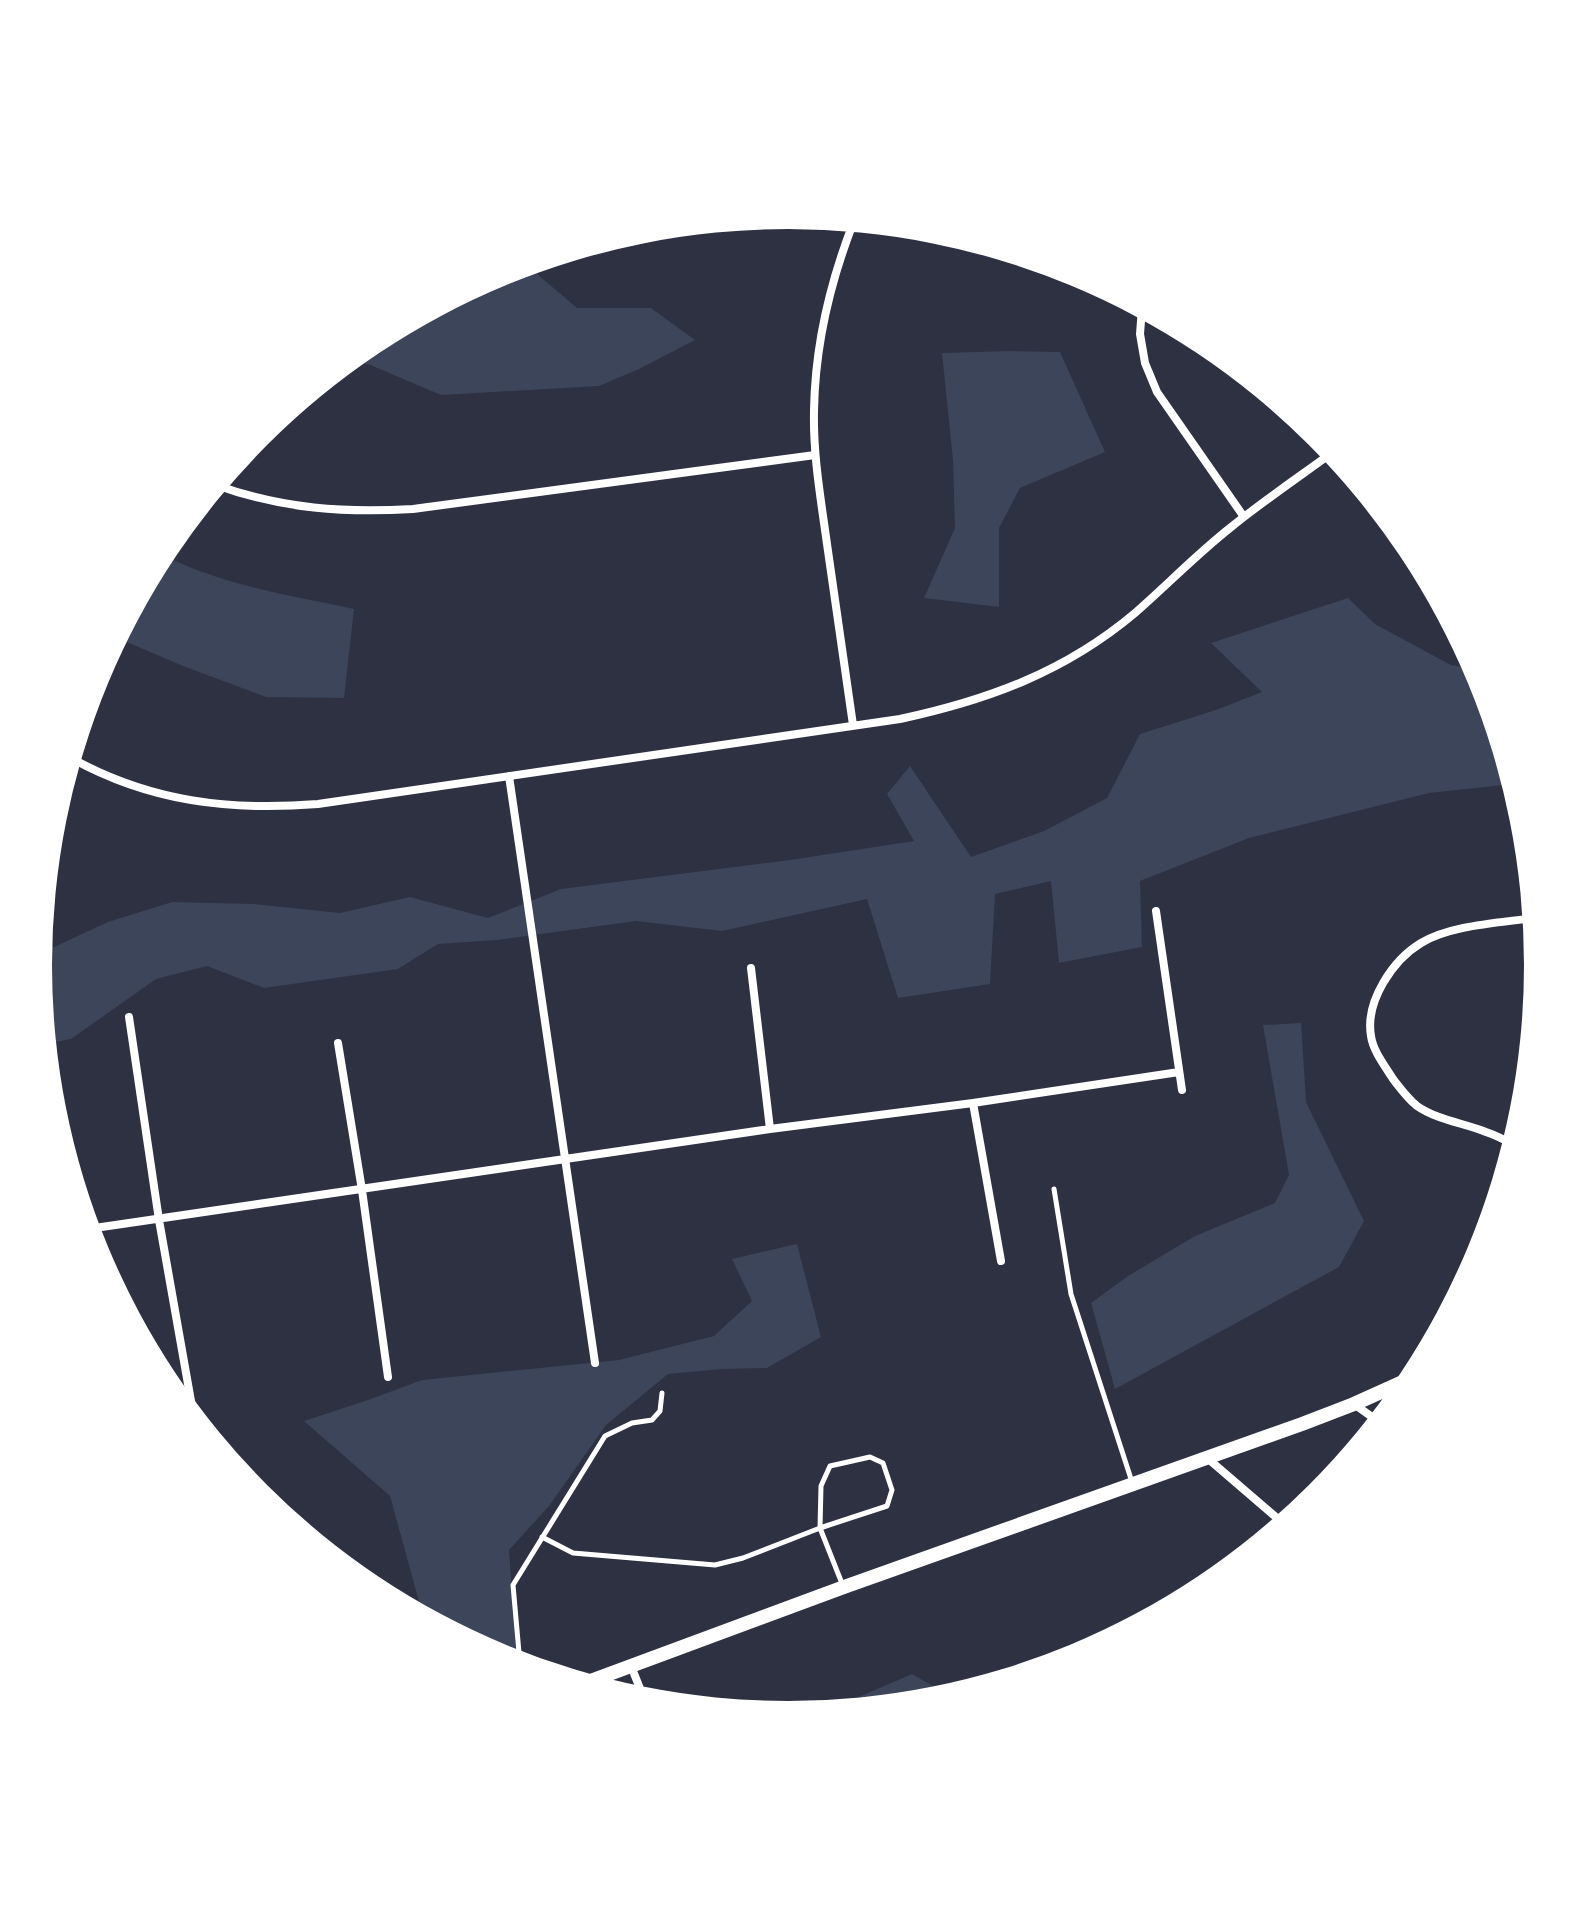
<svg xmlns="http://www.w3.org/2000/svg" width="1576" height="1930" viewBox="0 0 1576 1930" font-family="'Open Sans',sans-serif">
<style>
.green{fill:#3c4559}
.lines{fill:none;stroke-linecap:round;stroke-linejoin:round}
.service{stroke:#fff;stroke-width:5}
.minor{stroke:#fff;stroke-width:8}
.tertiary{stroke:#fff;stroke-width:14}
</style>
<rect width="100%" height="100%" fill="#2d3142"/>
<!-- green -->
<path class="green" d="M530 268 577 308H651L695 340 639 369 599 386 441 395 368 364H344L372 341 438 306 480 291Z
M1008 351 1060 352 1105 452 1020 488 999 528V607L924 598 955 528 953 460 942 353Z
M161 554C221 585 289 595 354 609L344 698 266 697 183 666 117 638Z
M1348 598 1375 624 1451 665 1476 669 1481 678 1513 784 1429 793 1249 838 1140 881 1142 947 1059 963 1051 881 995 894 990 984 898 998 867 899 722 931 636 921 497 940 438 944 398 969 264 988 207 966 156 979 71 1039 46 1044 38 965 40 943 54 947 108 922 172 902 254 904 340 913 410 897 488 918 561 889 790 860 914 841 887 794 910 766 971 857 1044 831 1107 798 1140 734 1216 710 1262 692 1211 643Z
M1301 1023 1306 1102 1364 1221 1339 1267 1115 1389 1091 1303 1128 1276 1195 1236 1275 1203 1289 1175 1263 1025Z
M797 1244 821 1337 767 1368 722 1369 668 1374 606 1425 549 1506 509 1550 516 1652 504 1659 501 1658 423 1616 390 1496 304 1421 368 1400 422 1380 619 1360 714 1336 752 1301 732 1259Z
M1046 1658 1059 1663 934 1701 826 1711 912 1674 947 1694Z"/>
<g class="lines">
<!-- service -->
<path class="service" d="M1054 1189 1071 1294 1132 1482
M542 1537 573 1553 715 1565 743 1558 820 1528 887 1506 892 1490 883 1463 870 1457 830 1466 821 1486 820 1528 843 1586
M520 1664 513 1585 605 1436 632 1423 652 1420 660 1411 662 1393"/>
<!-- minor -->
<path class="minor" d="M1142 308 1140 334 1145 363 1157 392 1244 517
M216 485C282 509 345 513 413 509L815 455
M853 725C844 665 836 604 827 544 821 500 813 456 814 411 815 345 830 282 854 221
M71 758C150 802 230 811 318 804L900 719C988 700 1065 672 1135 613 1167 585 1197 554 1230 528 1263 501 1299 477 1333 452
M509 776 595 1363
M1156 911 1182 1090
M751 968 770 1129
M129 1017 159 1220 194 1418
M338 1043 362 1190 388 1377
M973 1103 1001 1261
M1514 1145C1505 1140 1495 1135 1486 1132 1464 1123 1437 1120 1417 1106 1408 1099 1400 1088 1393 1079 1385 1066 1373 1051 1371 1036 1365 1001 1393 960 1421 943 1451 925 1499 923 1533 918
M88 1229 770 1129 973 1103 1179 1072
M1354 1404 1379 1422
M1206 1457 1284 1524
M631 1666 645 1701"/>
<!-- tertiary -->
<path class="tertiary" d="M585 1683 844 1587 1302 1424 1354 1404 1414 1377"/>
</g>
<!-- crop -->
<path d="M0 0H1576V1930H0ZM52 965a736 736 0 1 1 1472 0a736 736 0 1 1-1472 0Z" fill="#fff" fill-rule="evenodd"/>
</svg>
